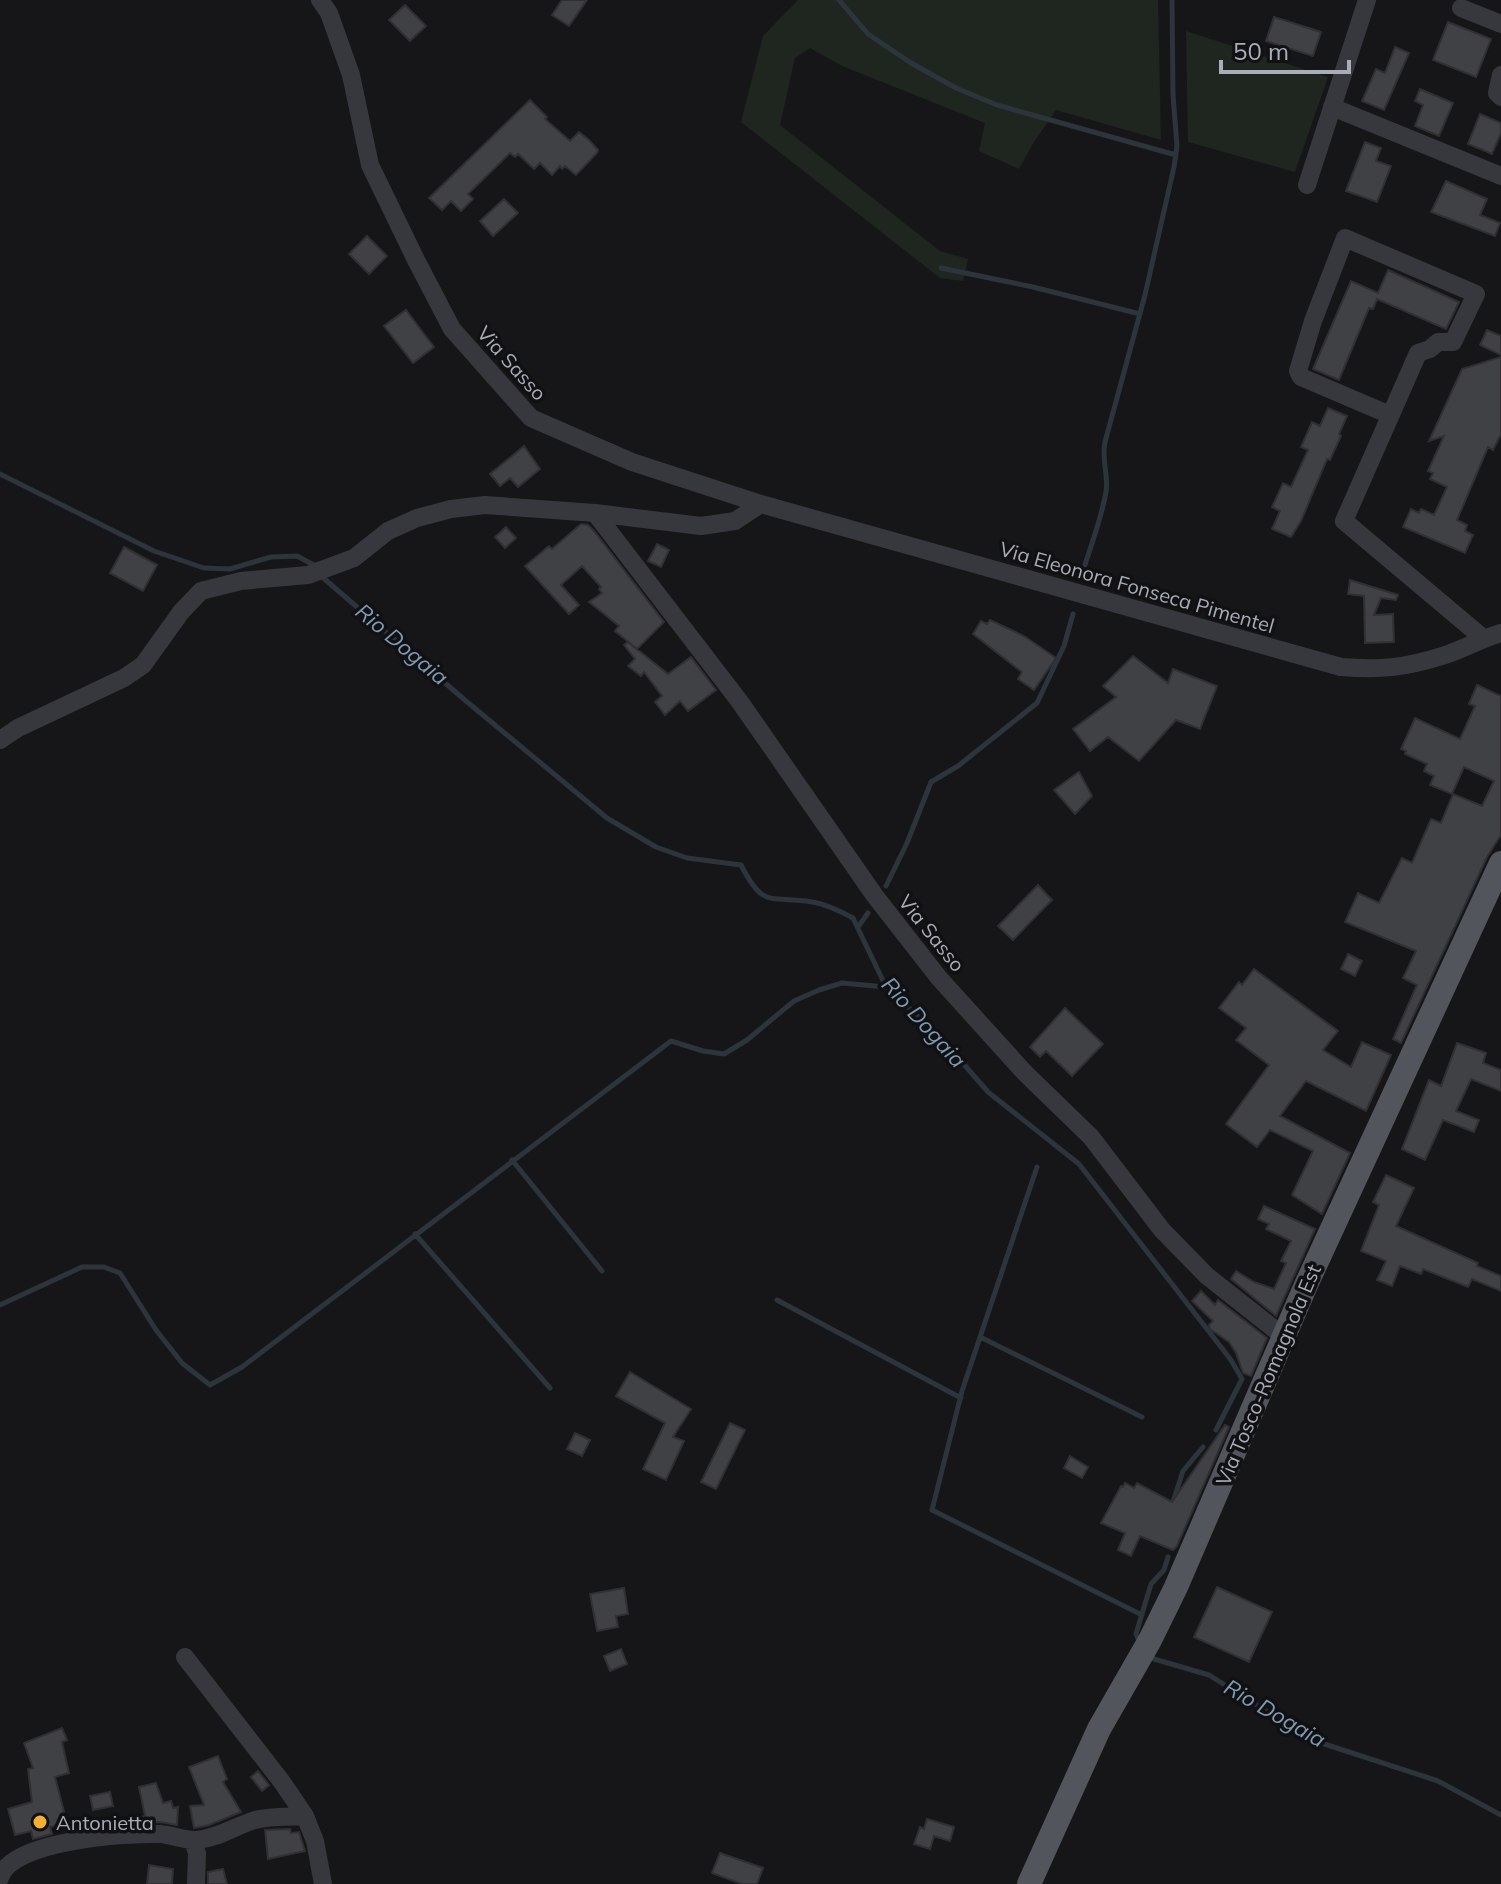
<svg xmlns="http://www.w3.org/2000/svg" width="1501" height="1884" viewBox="0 0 1501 1884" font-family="Mulish,sans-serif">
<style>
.green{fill:#1e261f}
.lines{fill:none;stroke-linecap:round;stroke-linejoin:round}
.stream{stroke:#2c353c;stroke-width:5}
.building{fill:#404145;stroke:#303034;stroke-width:2}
.minor{stroke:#37383d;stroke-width:18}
.major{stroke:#53555c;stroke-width:24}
.poi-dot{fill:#f2b134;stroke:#111113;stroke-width:3}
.labels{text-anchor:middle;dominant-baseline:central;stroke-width:7;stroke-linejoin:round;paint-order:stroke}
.street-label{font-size:20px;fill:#a8adb8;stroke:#111113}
.poi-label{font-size:20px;fill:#a8adb8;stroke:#111113;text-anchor:start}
.water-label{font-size:22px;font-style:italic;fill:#7f9bb3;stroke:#111113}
</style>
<rect width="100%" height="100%" fill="#161618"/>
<!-- green -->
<path class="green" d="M798 0H1158L1161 140 1056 110 1034 142 1019 169 979 151 985 123 842 66 810 48 795 58 780 125 940 251 968 259 963 281 940 278 741 122 763 36Z
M1186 31 1328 77 1295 172 1188 142Z"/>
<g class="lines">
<!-- stream -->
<path class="stream" d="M839 0 868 34 911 63 956 88 997 105 1176 155
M941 268 1033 287 1140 314
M0 474 154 551 204 568 230 569 271 557 297 556 314 565
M321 576 466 701 607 818 656 847 687 858 741 865C764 910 770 895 812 902 826 904 840 911 853 918L886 987 941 1038 988 1092 1079 1164 1231 1360 1242 1379 1216 1430
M1081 578C1089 550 1101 521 1106 492 1109 475 1101 460 1105 442L1145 295 1174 167 1177 146 1173 95 1172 0
M886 886 907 843 931 782 958 766 1037 703 1064 646 1073 614
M858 927 868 913
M512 1160 602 1271
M1037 1167 962 1391 932 1510 1142 1615
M415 1234 550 1388
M777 1300 961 1398
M0 1305 82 1267H104L120 1273 156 1330 182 1363 210 1385 242 1367 671 1041 703 1051 724 1054 747 1040 794 1001 819 990 842 983 886 987
M980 1337 1142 1417
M1172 1505 1183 1471 1203 1447
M1140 1643 1136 1634 1151 1584 1164 1570 1168 1557
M1149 1653 1154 1659 1209 1675 1312 1740 1438 1781 1501 1815"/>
</g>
<!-- building -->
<path class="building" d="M562 0H587L569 26 552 15Z
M405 5 426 26 410 41 389 20Z
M1274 17 1321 32 1313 56 1266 41Z
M1448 22 1491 39 1476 77 1433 60Z
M1395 47 1409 53 1384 110 1362 101 1376 69 1385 73Z
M1420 89 1453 103 1439 136 1415 126 1423 105 1415 101Z
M530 100 547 117 545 119 570 141 579 132 589 140 598 150 597 153 576 175 565 166 562 169 560 166 552 175 540 163 534 169 518 154 515 157 510 153 468 194 473 199 461 211 451 201 442 210 429 198Z
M1480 114 1501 123V133L1492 154 1468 144Z
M1365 142 1381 148 1376 161 1391 166 1377 202 1346 191Z
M1446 181 1487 199 1480 215 1500 223 1495 236 1431 212Z
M504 199 518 213 493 236 480 221Z
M367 236 387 256 369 274 349 254Z
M1388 270 1459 302 1446 329 1377 299 1373 309 1369 308 1339 380 1313 369 1351 281 1378 293Z
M406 310 434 347 413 363 384 326Z
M1487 330 1501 336V355L1480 345Z
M1501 357V434L1493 450 1488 447 1457 520 1467 525 1465 531 1473 535 1465 553 1403 527 1411 509 1419 513 1421 509 1434 515 1447 487 1430 479 1433 473 1428 471 1444 436 1429 441 1462 369Z
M1328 408 1347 416 1339 434 1341 436 1330 460 1327 459 1301 521 1291 537 1272 529 1280 511 1272 507 1283 483 1291 487 1308 450 1301 447 1312 422 1320 426Z
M524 446 540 469 518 487 510 478 500 486 490 474Z
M581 524 588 525 594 531 664 622 637 649 615 631 619 626 589 602 602 593 599 589 601 587 582 566 561 585 579 605 569 614 525 566 549 546 552 549Z
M506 527 516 538 505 548 495 537Z
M657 544 669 550 661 567 648 561Z
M124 547 157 565 143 591 110 573Z
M1350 580 1398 595 1396 600 1381 598 1374 615 1393 614 1394 642 1365 643 1364 596 1348 594Z
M990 620 1024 636 1056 658 1034 690 1018 679 1022 672 973 634 981 621 987 624Z
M628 642 668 674 691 657 716 690 688 711 680 701 665 715 655 702 662 696 644 672 641 676 628 666 635 659 624 645Z
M1133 656 1168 683 1173 669 1217 686 1200 729 1176 720 1139 761 1108 737 1090 751 1073 729 1116 697 1103 686Z
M1477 685 1501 696V835L1487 857 1401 1043 1393 1039 1417 985 1403 978 1416 951 1345 922 1358 893 1379 903 1402 858 1412 863 1431 819 1441 823 1453 794 1482 806 1494 781 1464 767 1452 794 1430 785 1434 776 1424 771 1427 764 1405 754 1406 751 1401 749 1415 718 1460 739 1475 706 1469 704Z
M1079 772 1092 796 1075 814 1054 790Z
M1038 885 1052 900 1013 940 998 926Z
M1348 954 1362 961 1355 976 1341 969Z
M1254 969 1338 1031 1323 1050 1351 1067 1362 1042 1391 1055 1366 1111 1306 1081 1280 1116 1350 1153 1322 1214 1292 1195 1313 1151 1270 1130 1257 1147 1226 1124 1269 1065 1236 1040 1246 1028 1219 1008 1239 982 1242 985Z
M1065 1008 1103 1044 1072 1076 1046 1051 1040 1057 1030 1047Z
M1457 1043 1486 1053 1483 1063 1501 1070V1091L1471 1079 1456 1111 1479 1120 1474 1132 1443 1120 1425 1160 1402 1149 1429 1080 1441 1086Z
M1386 1175 1414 1188 1396 1226 1478 1263 1477 1266 1501 1276V1291L1472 1279 1468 1287 1423 1269 1421 1274 1400 1266 1392 1286 1377 1280 1386 1261 1361 1251 1379 1205 1373 1202Z
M1264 1206 1315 1229 1276 1316 1231 1279 1236 1271 1254 1282 1274 1289 1286 1263 1281 1261 1291 1241 1266 1229 1269 1224 1258 1219Z
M1201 1291 1215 1305 1218 1300 1267 1338 1251 1376 1243 1373 1236 1353 1229 1342 1210 1329 1209 1325 1213 1321 1192 1301Z
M630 1372 691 1409 673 1437 684 1441 666 1480 643 1469 665 1423 616 1396Z
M730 1423 745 1430 716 1489 701 1482Z
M1225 1425 1229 1427 1177 1546 1173 1550 1140 1536 1131 1556 1118 1550 1125 1533 1101 1523 1121 1486 1123 1487 1125 1483 1134 1488 1137 1483 1172 1502Z
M575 1433 590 1440 582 1456 567 1449Z
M1070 1456 1088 1467 1082 1478 1064 1468Z
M1217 1587 1272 1612 1249 1662 1194 1637Z
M624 1588 628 1614 616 1616 618 1627 597 1631 590 1594Z
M621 1649 627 1664 610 1671 604 1656Z
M62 1728 67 1740 62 1742 69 1773 55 1777 67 1823 50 1827 52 1834 33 1839 31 1831 15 1835 8 1809 32 1802 28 1769 33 1768 24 1743Z
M218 1756 227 1779 223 1782 241 1812 209 1825 194 1828 190 1806 204 1805 189 1767Z
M258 1771 269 1785 262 1791 251 1777Z
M156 1783 163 1803 171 1801 173 1808 178 1807 177 1825 160 1822 111 1824V1822L145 1816 139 1787Z
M110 1792 113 1806 93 1810 90 1796Z
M927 1819 954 1827 950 1841 934 1836 930 1849 914 1844 920 1827 924 1829Z
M290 1829 291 1833 299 1832 305 1851 268 1859 265 1830Z
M720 1853 763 1868 757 1884H742L712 1873Z
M149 1865 173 1869 172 1884H147Z
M223 1869 227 1884H208V1872Z"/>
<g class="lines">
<!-- minor -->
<path class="minor" d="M320 0 329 13 351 75 370 165 416 260 452 329 531 418 632 462 761 504 1341 667C1380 670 1404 668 1442 656 1462 650 1480 639 1501 633
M1461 8 1501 24
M1501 75 1497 93 1501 97
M1332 107 1501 176
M1307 185 1367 0
M1390 415 1301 377 1298 371 1313 321 1345 238 1476 294 1453 342H1438L1430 349 1418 353 1344 521 1483 638
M595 513 740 702 875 896 939 978 1025 1073 1091 1137 1162 1230 1207 1276 1283 1336
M0 740 18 728 124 678 143 665 181 612 201 591 241 581 308 575 354 558 388 531 417 518 451 509 485 505 595 513 701 526 735 521 761 504
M185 1657 282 1782 305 1816 315 1841 323 1884
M193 1841 197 1853 196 1884
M0 1878C10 1840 128 1833 160 1834 173 1835 185 1841 197 1840 219 1838 235 1826 255 1820 270 1816 289 1817 305 1816"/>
<!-- major -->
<path class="major" d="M1029 1884 1099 1729 1150 1640 1176 1587 1306 1285 1501 863"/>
</g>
<!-- markers -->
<circle class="poi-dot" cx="40" cy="1822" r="8"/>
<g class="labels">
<!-- street labels -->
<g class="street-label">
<text transform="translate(512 363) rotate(48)">Via Sasso</text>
<text transform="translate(1137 587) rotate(16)">Via Eleonora Fonseca Pimentel</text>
<text transform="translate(932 933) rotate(51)">Via Sasso</text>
<text transform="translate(1268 1375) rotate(-67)">Via Tosco-Romagnola Est</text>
</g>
<!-- poi labels -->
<g class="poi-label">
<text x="56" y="1822">Antonietta</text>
</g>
<!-- water labels -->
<g class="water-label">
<text transform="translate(402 644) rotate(40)">Rio Dogaia</text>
<text transform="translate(924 1022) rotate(48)">Rio Dogaia</text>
<text transform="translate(1275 1713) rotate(30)">Rio Dogaia</text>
</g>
</g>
<!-- scale -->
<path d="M1221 60v12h128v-12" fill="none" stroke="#a8adb8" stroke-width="4"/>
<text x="1233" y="60" font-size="24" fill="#a8adb8" stroke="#111113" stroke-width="6" paint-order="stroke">50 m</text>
</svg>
